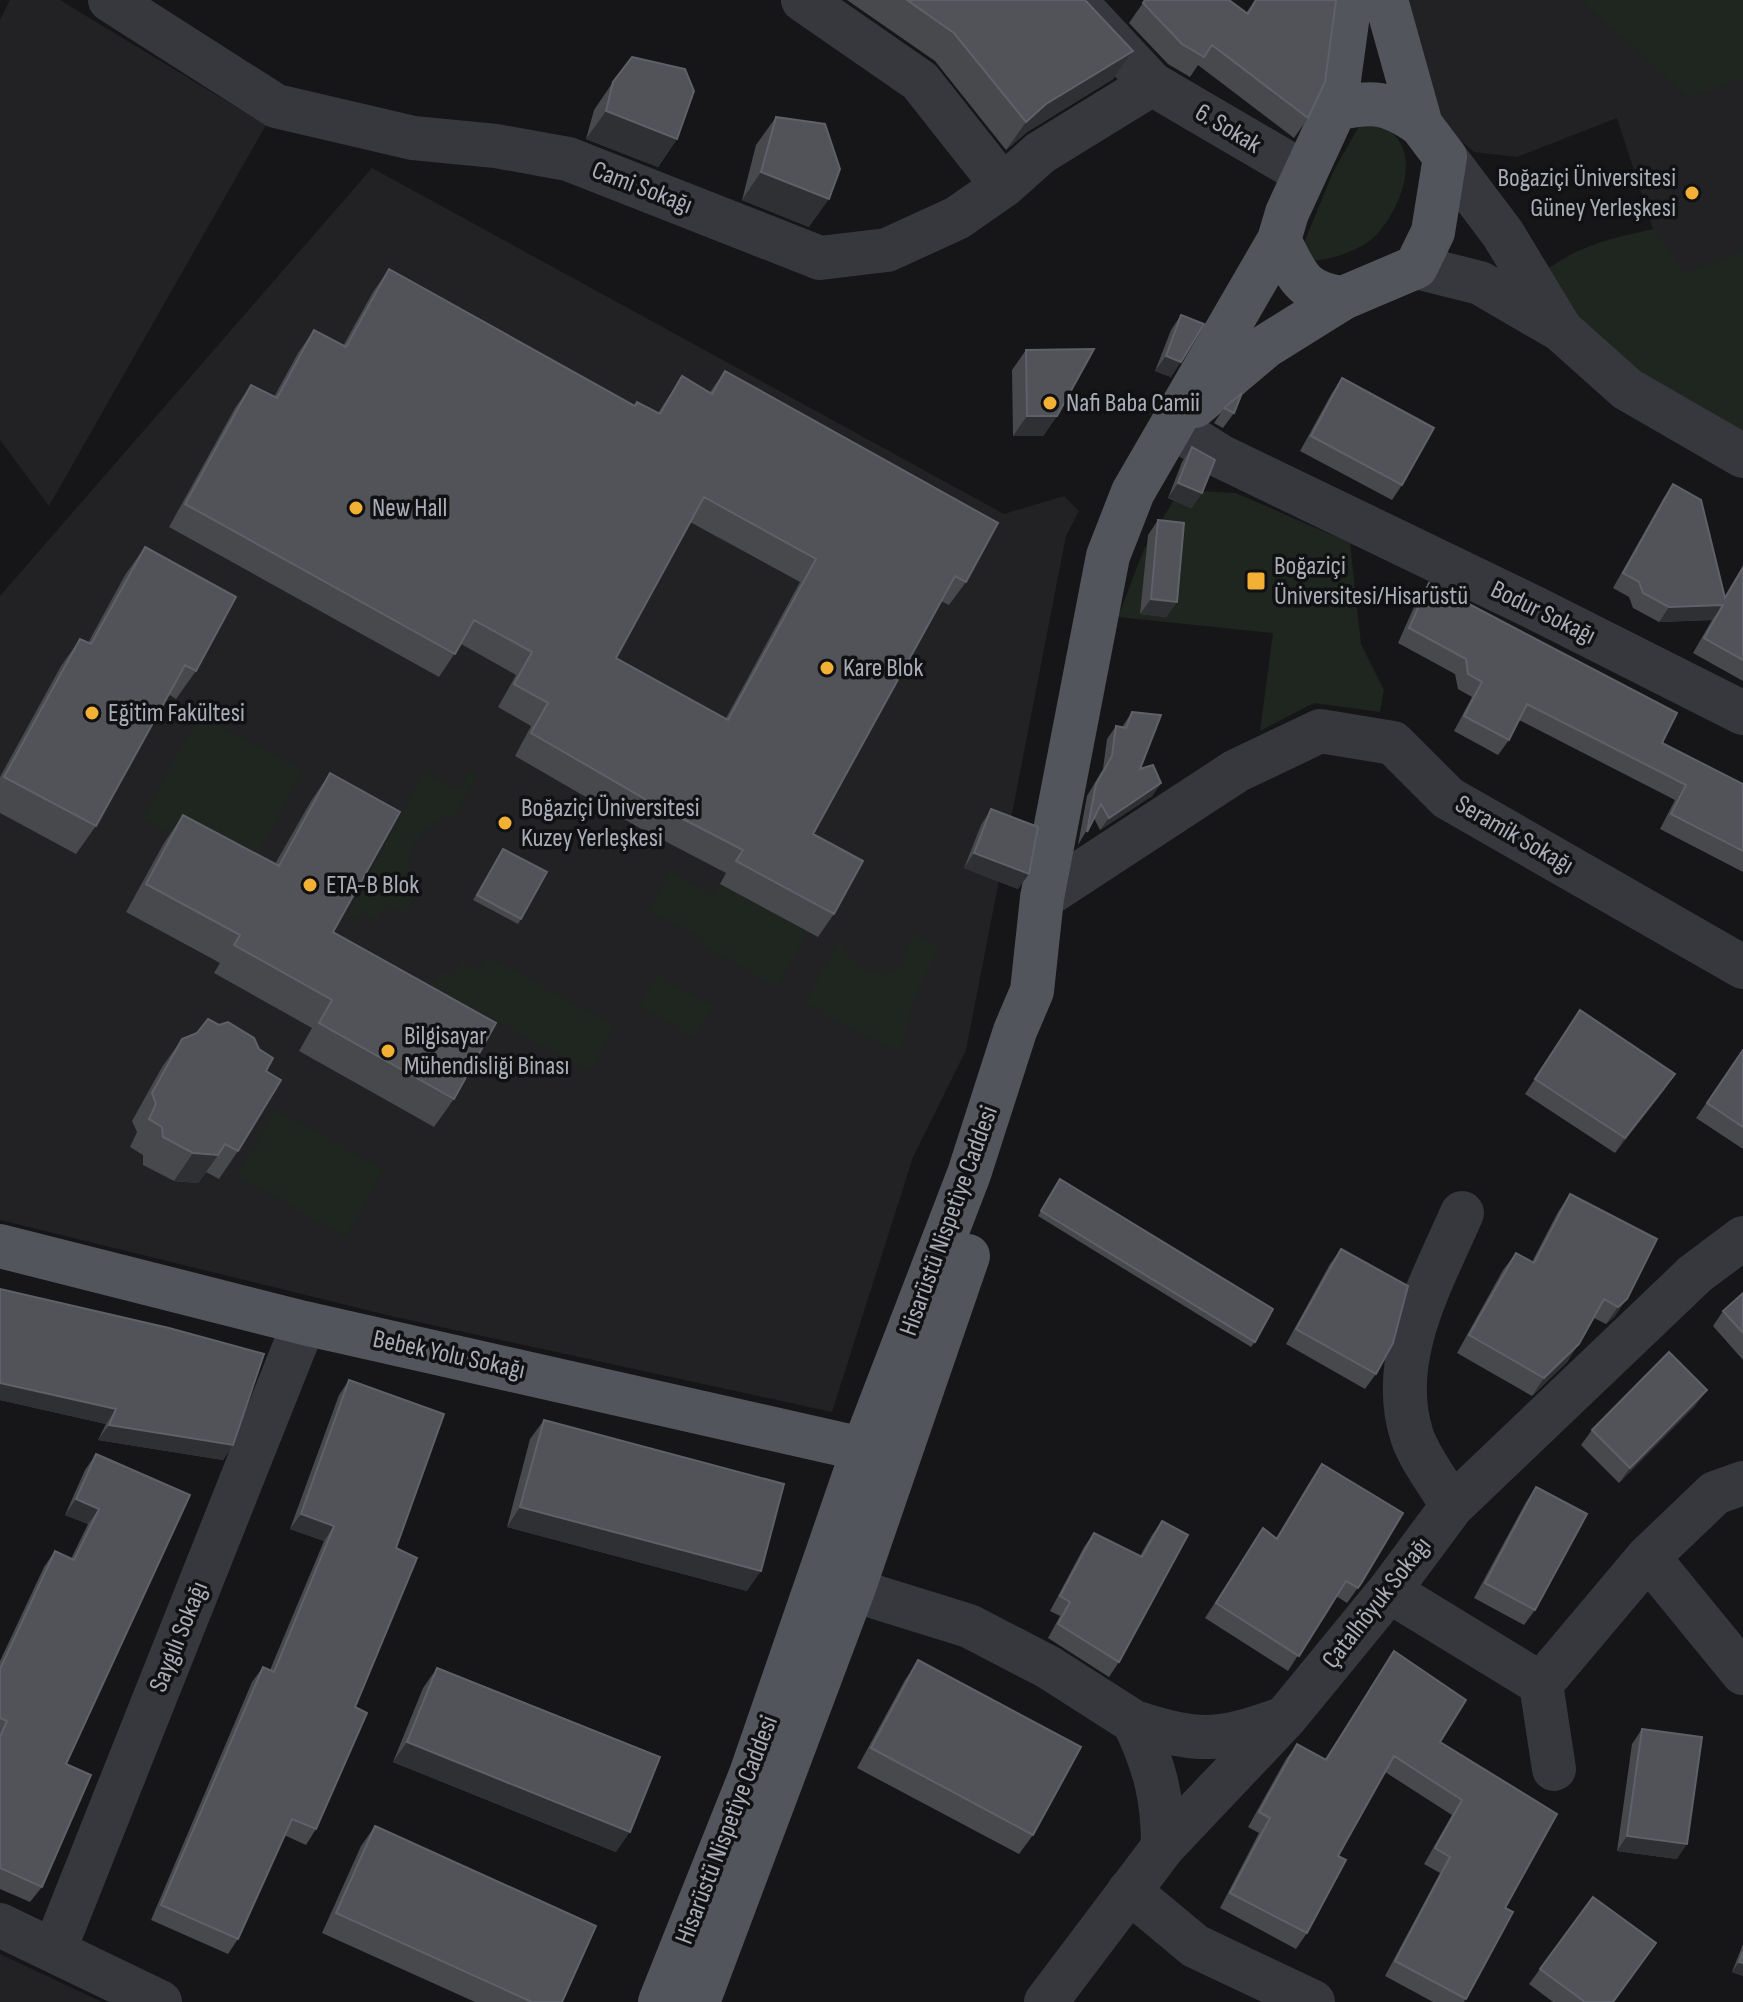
<svg xmlns="http://www.w3.org/2000/svg" width="1743" height="2002" viewBox="0 0 1743 2002" font-family="'Sofia Sans Condensed',sans-serif">
<style>
.built{fill:#222225}
.green{fill:#1e261f}
.lines{fill:none;stroke-linecap:round;stroke-linejoin:round}
.minor{stroke:#37383d;stroke-width:44}
.major{stroke:#53555c;stroke-width:44}
.wall{fill:#47494d;fill-rule:evenodd}
.shaded-wall{fill:#2f3033}
.building{fill:#525359;stroke:#5f6168;stroke-width:2;fill-rule:evenodd}
.poi-dot{fill:#f2b134;stroke:#111113;stroke-width:3}
.labels{text-anchor:middle;dominant-baseline:central;stroke-width:7;stroke-linejoin:round;paint-order:stroke}
.street-label{font-size:26px;fill:#a8adb8;stroke:#111113}
.poi-label{font-size:26px;fill:#a8adb8;stroke:#111113;text-anchor:start}
</style>
<rect width="100%" height="100%" fill="#161618"/>
<!-- built -->
<path class="built" d="M10 0H60L266 125 49 506 0 440V20Z
M1407 0H1743V436L1567 276 1653 229 1617 118 1517 157 1474 152 1447 129 1409 37Z
M372 168 1004 514 1064 496 1079 511 1066 536 966 1050 913 1157 832 1412 395 1317 0 1220V596Z
M0 1954 102 2002H0Z"/>
<!-- green -->
<path class="green" d="M1580 0H1743V78L1689 98Z
M1368 123C1375 126 1386 128 1391 132 1423 158 1397 216 1373 238 1359 251 1327 261 1308 261L1304 243 1333 172 1358 128Z
M1653 229 1685 274 1743 251V436L1644 383 1574 314 1542 273C1579 245 1609 239 1653 229Z
M1180 490 1236 493 1350 543 1361 644 1384 690 1380 712 1314 703 1260 731 1273 633 1118 617 1144 549Z
M208 719 303 770 246 875 142 819 193 726Z
M470 770 477 774 457 814C418 825 397 853 416 893L405 914 386 904 376 921 362 913 357 920 347 915 424 772 460 790Z
M670 872 713 896 720 884 808 932 778 987 703 947 706 941 650 911Z
M914 935 938 948 914 999 900 1053 805 1003 838 941C854 966 874 984 903 967L905 952Z
M487 956 615 1025 590 1071 431 986 440 971 453 977 461 962 479 971Z
M656 975 712 1005 695 1037 639 1007Z
M275 1109 384 1170 346 1237 238 1176Z"/>
<g class="lines">
<!-- minor -->
<path class="minor" d="M110 0 276 106 413 138 496 146 568 159 820 258 887 250 957 218 1003 186 1040 153 1152 84
M803 0 920 81 1003 186
M1074 0 1152 84 1304 173
M1416 267 1480 283 1561 330 1503 234 1445 157
M1561 330 1627 389 1743 456
M1172 426 1220 456 1535 608 1743 713
M1042 898 1236 771 1320 731 1393 743 1448 798 1743 967
M1452 1506C1440 1484 1420 1460 1412 1436 1387 1359 1432 1282 1462 1213
M1648 1557 1743 1673
M853 1590 969 1626 1048 1667 1134 1722
M1389 1591 1541 1684 1648 1557 1715 1493 1743 1483
M1541 1684 1554 1769
M1163 1847C1163 1797 1155 1767 1134 1722 1200 1743 1217 1742 1282 1719
M1129 1891 1195 1946 1313 2002
M0 1925 160 2002
M54 1951 304 1323
M1046 2002 1163 1847 1285 1718 1389 1591 1452 1506 1695 1274 1743 1238"/>
<!-- major -->
<path class="major" d="M1335 109C1374 101 1387 101 1421 125
M1279 240C1297 275 1301 293 1343 298
M1195 406 1266 346 1343 298 1416 267 1433 232 1445 157 1421 125 1386 0
M0 1246 304 1323 893 1456
M660 2002 751 1774 864 1447 969 1174 1015 1031 1032 991 1042 898 1108 556 1133 492 1279 240 1287 213 1335 109 1350 0
M698 2002 853 1590 968 1256"/>
</g>
<!-- wall -->
<path class="wall" d="M847 0H1085L1133 51 1113 79 1027 132 1006 150 935 61Z
M1145 0 1246 13 1255 0H1336L1308 118 1294 138 1198 65 1190 77 1168 64 1129 23Z
M613 82 677 139 658 167 586 139 594 110Z
M776 117 809 227 742 200 756 145Z
M389 269 634 406 658 413 682 376 710 392 725 371 966 582 949 605 941 601 813 834 834 914 818 937 720 884 726 873 636 826 515 756 531 726 498 707 516 675 461 644 439 677 169 527 235 408 251 385 274 397 298 353 314 330 343 346 373 292ZM690 522 800 582 726 718 616 658Z
M1181 315 1171 377 1155 371 1171 330Z
M1026 350 1057 416 1043 436H1013L1012 370Z
M1342 378 1402 485 1392 500 1300 451 1332 393Z
M1224 408 1234 413 1223 428 1214 423Z
M1192 447 1202 493 1191 508 1168 498 1182 462Z
M1673 484 1725 596 1743 565V681L1693 653 1712 620 1659 622 1633 608 1629 597 1613 588 1663 499Z
M1158 520 1177 602 1166 617 1140 614 1148 535Z
M145 547 196 671 176 699 168 694 96 826 76 854 0 813V777L61 666 80 639 88 643 125 575Z
M1429 583 1662 743 1743 784V872L1660 829 1675 800 1519 720 1509 740 1498 755 1454 731 1472 697 1458 689 1455 674 1398 643 1418 598Z
M1132 712 1140 769 1161 783 1152 796 1100 830 1094 818 1078 845 1087 796 1103 769 1107 739 1116 726 1122 727Z
M330 773 333 932 454 1099 434 1127 299 1051 312 1028 214 973 220 963 126 912 164 843 183 815 275 864 311 801Z
M991 809 1018 889 964 868 981 825Z
M503 849 521 919 518 924 473 900Z
M1580 1010 1665 1089 1615 1153 1525 1094Z
M182 1039 266 1071 238 1151 219 1179 206 1172 198 1183 174 1181 143 1165V1155L130 1147 137 1132 132 1121 162 1067Z
M1743 1050V1149L1696 1118Z
M1060 1179 1255 1342 1251 1347 1038 1216Z
M1570 1194 1657 1239 1615 1316 1606 1324 1594 1318 1567 1362 1532 1396 1457 1353 1503 1270 1516 1253 1532 1262 1558 1212Z
M1341 1249 1376 1374 1365 1389 1286 1344 1330 1264Z
M1743 1293V1360L1713 1326 1723 1311Z
M264 1354 233 1445 223 1460 98 1440 106 1424 0 1400Z
M349 1380 396 1548 355 1707 316 1829 306 1845 284 1835 238 1939 228 1954 151 1920 252 1682 263 1667 270 1670 324 1541 290 1529 339 1395Z
M1696 1405 1619 1483 1581 1445 1592 1430Z
M544 1420 747 1591 507 1527 530 1439Z
M96 1454 190 1495 66 1764 42 1887 30 1902 0 1889V1661L44 1567 55 1551 71 1559 88 1524 65 1515 85 1470Z
M1322 1464 1362 1582 1347 1603 1336 1596 1288 1671 1205 1618 1263 1528 1276 1538 1311 1480Z
M1536 1487 1535 1610 1524 1625 1474 1598 1526 1502Z
M1162 1521 1119 1662 1109 1677 1048 1638 1060 1616 1050 1611 1084 1547 1094 1533 1140 1556 1152 1535Z
M1394 1651 1440 1742 1505 1908 1464 2002H1433L1385 1976 1440 1873 1424 1864 1452 1815 1385 1772 1338 1856 1307 1933 1296 1949 1220 1908 1259 1833 1248 1827 1286 1759 1297 1744 1325 1759Z
M918 1660 1033 1835 1019 1854 857 1768 905 1680Z
M437 1668 616 1852 393 1762 423 1688Z
M1642 1729 1677 1859 1617 1851 1632 1744Z
M375 1826 562 2002H475L322 1933 361 1846Z
M1593 1897 1613 2002H1553L1529 1984Z
M1743 1944V1976L1732 1972Z"/>
<!-- shaded-wall -->
<path class="shaded-wall" d="M1133 51 1113 79 1027 132 1006 150 1026 122 1046 104Z
M606 111 677 139 658 167 586 139Z
M761 172 829 199 809 227 742 200Z
M1166 356 1181 362 1171 377 1155 371Z
M1027 416H1057L1043 436H1013Z
M1178 483 1202 493 1191 508 1168 498Z
M1151 599 1177 602 1166 617 1140 614Z
M1723 605 1712 620 1659 622 1669 607Z
M1161 783 1152 796 1100 830 1109 818Z
M974 853 1029 874 1018 889 964 868Z
M1675 1074 1665 1089 1615 1153 1625 1138Z
M193 1153 218 1155 198 1183 174 1181Z
M1627 1299 1615 1316 1606 1324 1618 1307Z
M1579 1344 1567 1362 1532 1396 1544 1378Z
M0 1383 116 1409 106 1424 0 1400Z
M1707 1390 1696 1405 1619 1483 1630 1468Z
M109 1425 233 1445 223 1460 98 1440Z
M76 1499 99 1509 88 1524 65 1515Z
M520 1507 761 1571 747 1591 507 1527Z
M301 1514 334 1526 324 1541 290 1529Z
M407 1742 630 1832 616 1852 393 1762Z
M1627 1836 1687 1844 1677 1859 1617 1851Z
M1739 1962 1743 1963V1976L1732 1972Z"/>
<!-- building -->
<path class="building" d="M907 0H1085L1133 51 1046 104 1026 122 954 33Z
M1145 0H1229L1248 14 1256 0H1336L1325 82 1308 118 1212 45 1204 57 1182 44 1143 3Z
M632 57 685 69 694 91 677 139 606 111 613 82Z
M776 117 825 124 840 169 829 199 761 172Z
M389 269 635 406 637 402 660 414 682 376 712 394 725 371 998 523 966 582 955 576 813 834 863 861 834 914 736 861 743 850 652 803 531 733 548 703 514 684 532 652 474 620 455 654 185 504 251 385 277 398 314 330 346 347ZM704 497 816 559 728 720 616 658Z
M1181 315 1204 324 1181 362 1166 356Z
M1094 349 1057 416H1027L1026 350Z
M1342 378 1434 428 1402 485 1311 436Z
M1242 393 1234 413 1224 408Z
M1192 447 1215 460 1202 493 1178 483Z
M1673 484 1701 500 1725 598 1743 568V660L1704 638 1723 605 1669 607 1643 593 1639 582 1623 573Z
M1158 520 1184 523 1177 602 1151 599Z
M145 547 236 597 196 671 185 665 96 826 4 777 80 639 91 644Z
M1429 583 1677 713 1662 743 1743 784V851L1671 814 1686 785 1527 704 1509 740 1464 716 1482 682 1468 674 1466 659 1409 628Z
M1132 712 1161 715 1140 769 1153 765 1161 783 1109 818 1101 804 1087 832 1096 784 1112 756 1116 726 1126 728Z
M330 773 400 812 333 932 496 1023 454 1099 319 1023 332 1000 234 945 240 935 146 884 183 815 279 866Z
M991 809 1038 827 1029 874 974 853Z
M503 849 547 872 521 919 477 895Z
M1580 1010 1675 1074 1625 1138 1535 1079Z
M208 1019 219 1025 228 1022 254 1038 259 1049 273 1058 266 1071 281 1080 238 1151 225 1144 218 1155 193 1153 163 1137 162 1127 149 1119 156 1104 152 1093 182 1039 197 1033Z
M1743 1050V1127L1707 1103Z
M1060 1179 1273 1309 1255 1342 1041 1211Z
M1570 1194 1657 1239 1627 1299 1618 1307 1604 1299 1579 1344 1544 1378 1469 1335 1516 1253 1534 1263Z
M1341 1249 1408 1286 1393 1343 1376 1374 1296 1329Z
M0 1289 169 1328 264 1354 233 1445 109 1425 116 1409 0 1383Z
M1743 1293V1333L1723 1311Z
M1669 1352 1707 1390 1630 1468 1592 1430Z
M349 1380 444 1414 396 1548 417 1558 355 1707 367 1713 316 1829 292 1819 238 1939 161 1905 263 1667 274 1672 334 1526 301 1514Z
M544 1420 784 1484 761 1571 520 1507Z
M96 1454 190 1495 66 1764 91 1775 42 1887 0 1868V1737L7 1721 0 1718V1669L55 1551 74 1560 99 1509 76 1499Z
M1322 1464 1403 1513 1362 1582 1358 1588 1346 1581 1299 1656 1216 1603 1263 1528 1277 1539Z
M1536 1487 1587 1514 1535 1610 1485 1583Z
M1162 1521 1188 1535 1119 1662 1058 1624 1070 1602 1060 1596 1094 1533 1142 1557Z
M1394 1651 1466 1700 1440 1742 1557 1814 1505 1908 1513 1912 1466 1999 1395 1961 1450 1857 1435 1848 1462 1800 1394 1756 1338 1856 1346 1860 1307 1933 1230 1893 1270 1818 1259 1812 1297 1744 1326 1760Z
M918 1660 1081 1747 1033 1835 871 1748Z
M437 1668 660 1757 630 1832 407 1742Z
M1642 1729 1702 1737 1687 1844 1627 1836Z
M375 1826 596 1926 562 2002H532L336 1913Z
M1593 1897 1656 1943 1613 2002H1585L1540 1969Z
M1743 1951V1963L1739 1962Z"/>
<!-- markers -->
<g class="poi-dot">
<circle cx="1692" cy="193" r="8"/>
<circle cx="1050" cy="403" r="8"/>
<circle cx="356" cy="508" r="8"/>
<rect x="1246" y="571" width="20" height="20" rx="4"/>
<circle cx="827" cy="668" r="8"/>
<circle cx="92" cy="713" r="8"/>
<circle cx="505" cy="823" r="8"/>
<circle cx="310" cy="885" r="8"/>
<circle cx="388" cy="1051" r="8"/>
</g>
<g class="labels">
<!-- street labels -->
<g class="street-label">
<text transform="translate(1228 129) rotate(31)">6. Sokak</text>
<text transform="translate(642 188) rotate(21)">Cami Sokağı</text>
<text transform="translate(1543 613) rotate(26)">Bodur Sokağı</text>
<text transform="translate(1514 835) rotate(30)">Seramik Sokağı</text>
<text transform="translate(949 1221) rotate(-70)">Hisarüstü Nispetiye Caddesi</text>
<text transform="translate(449 1355) rotate(12)">Bebek Yolu Sokağı</text>
<text transform="translate(1377 1603) rotate(-52)">Çatalhöyuk Sokağı</text>
<text transform="translate(179 1637) rotate(-68)">Saygılı Sokağı</text>
<text transform="translate(727 1830) rotate(-69)">Hisarüstü Nispetiye Caddesi</text>
</g>
<!-- poi labels -->
<g class="poi-label">
<text x="1676" y="178" text-anchor="end">Boğaziçi Üniversitesi<tspan x="1676" dy="30">Güney Yerleşkesi</tspan></text>
<text x="1066" y="403">Nafi Baba Camii</text>
<text x="372" y="508">New Hall</text>
<text x="1274" y="566">Boğaziçi<tspan x="1274" dy="30">Üniversitesi/Hisarüstü</tspan></text>
<text x="843" y="668">Kare Blok</text>
<text x="108" y="713">Eğitim Fakültesi</text>
<text x="521" y="808">Boğaziçi Üniversitesi<tspan x="521" dy="30">Kuzey Yerleşkesi</tspan></text>
<text x="326" y="885">ETA-B Blok</text>
<text x="404" y="1036">Bilgisayar<tspan x="404" dy="30">Mühendisliği Binası</tspan></text>
</g>
</g>
</svg>
